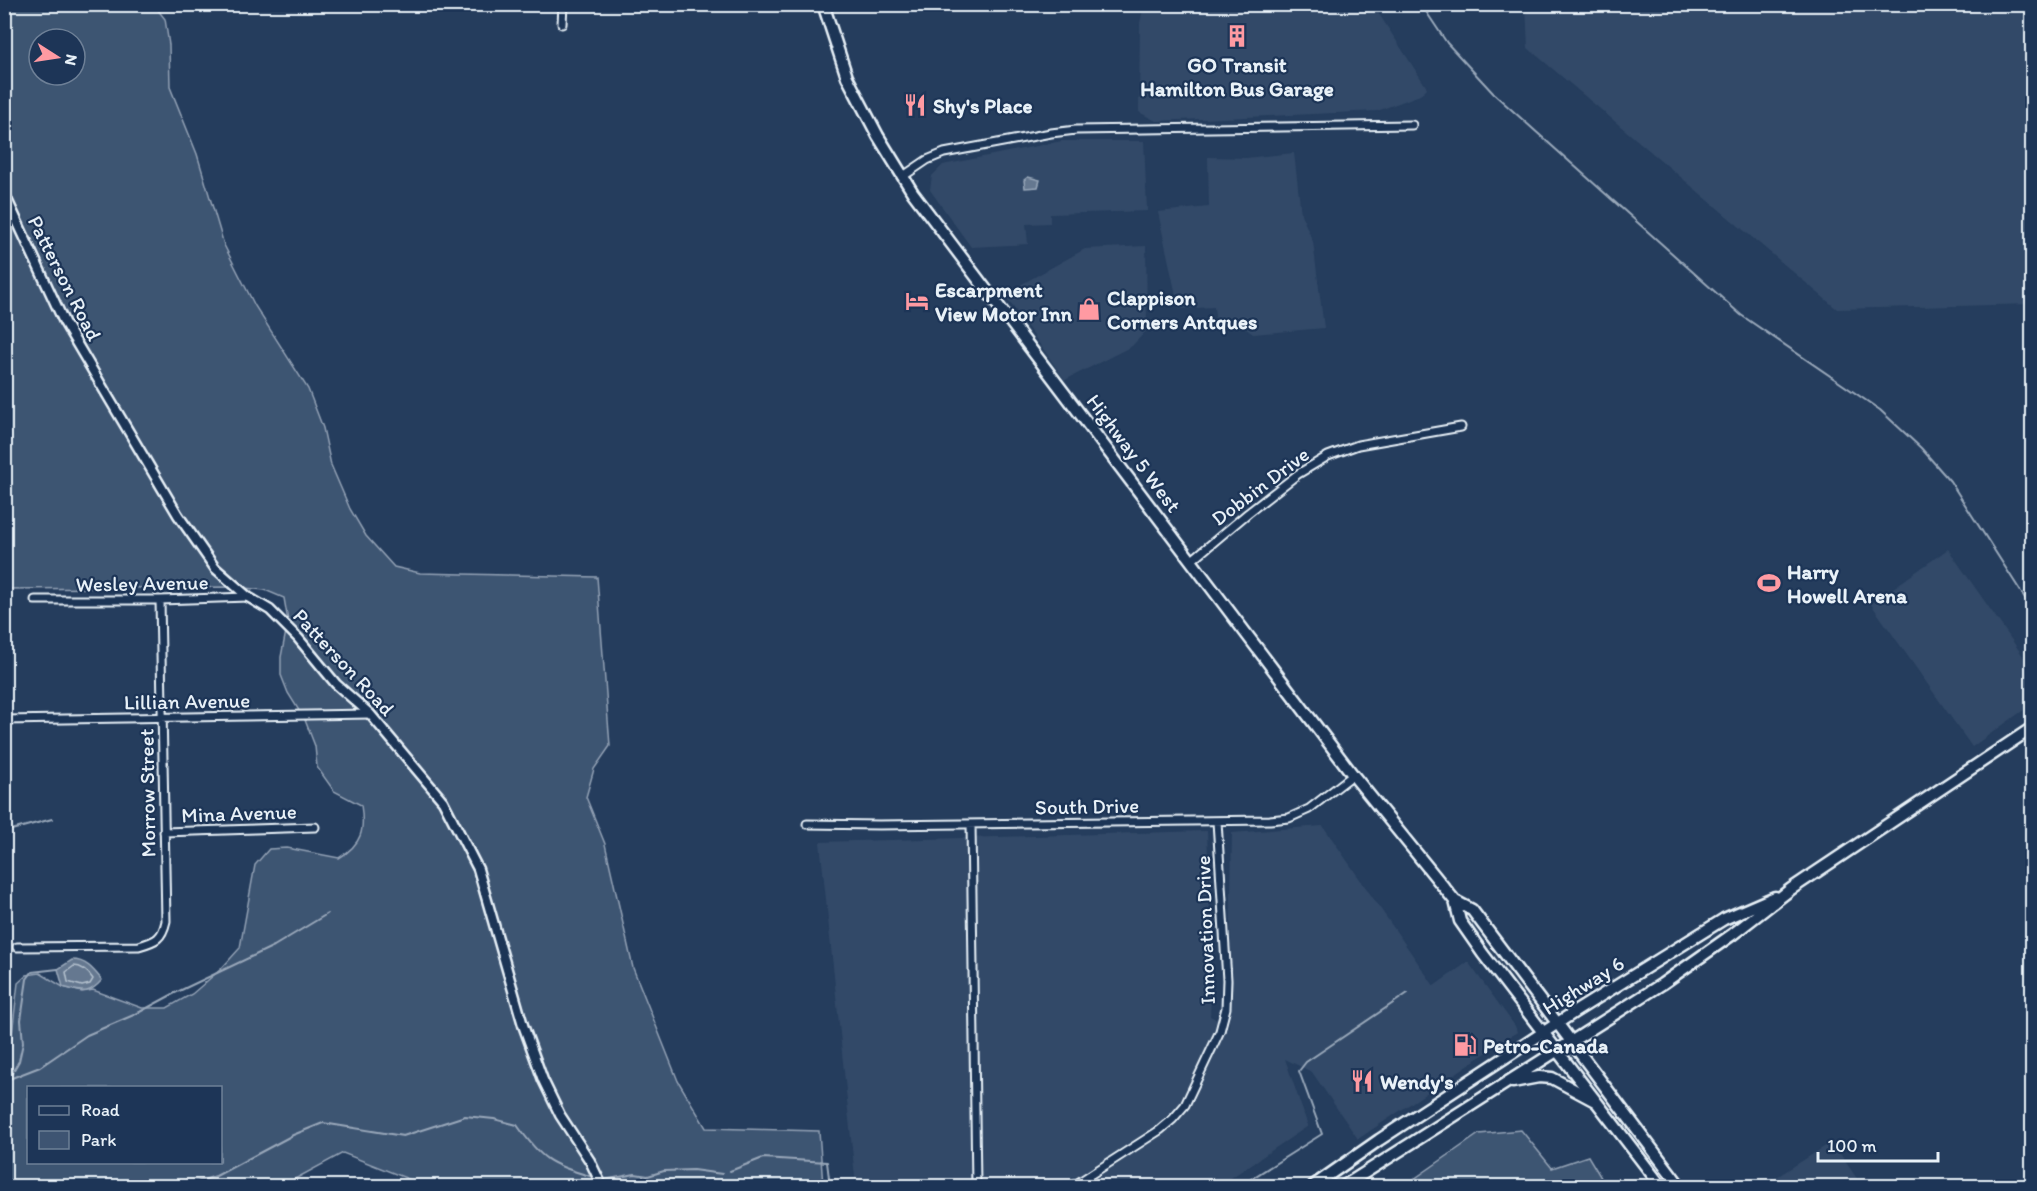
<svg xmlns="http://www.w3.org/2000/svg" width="2037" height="1191" viewBox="0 0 2037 1191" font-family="Itim,sans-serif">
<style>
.built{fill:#334a68}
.green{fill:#3e5472;stroke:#93a2b5;stroke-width:1.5;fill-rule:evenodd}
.water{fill:#657890;stroke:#99a8ba;stroke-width:1.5}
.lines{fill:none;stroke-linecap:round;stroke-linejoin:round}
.shore{stroke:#b4c1ce;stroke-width:1.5}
.stream{stroke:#99a8ba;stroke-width:2}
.minor-casing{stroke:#e8f1f8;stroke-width:11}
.tertiary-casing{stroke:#e8f1f8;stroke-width:13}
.primary-casing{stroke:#e8f1f8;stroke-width:15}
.trunk-casing{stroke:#e8f1f8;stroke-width:15}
.minor{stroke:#1d3557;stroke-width:7}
.tertiary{stroke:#1d3557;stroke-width:8}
.primary{stroke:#1d3557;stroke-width:10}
.trunk{stroke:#1d3557;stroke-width:10}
.labels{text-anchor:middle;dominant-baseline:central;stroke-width:4.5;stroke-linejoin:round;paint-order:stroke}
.poi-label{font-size:21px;font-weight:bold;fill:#e8f1f8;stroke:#1d3557;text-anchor:start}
.street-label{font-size:21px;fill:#e8f1f8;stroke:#1d3557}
</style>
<rect width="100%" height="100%" fill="#253d5d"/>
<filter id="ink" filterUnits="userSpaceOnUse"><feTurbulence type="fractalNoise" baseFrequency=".0167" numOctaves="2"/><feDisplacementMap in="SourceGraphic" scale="12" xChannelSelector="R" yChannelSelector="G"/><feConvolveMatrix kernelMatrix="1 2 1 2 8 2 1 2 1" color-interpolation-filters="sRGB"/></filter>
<g filter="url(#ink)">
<!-- built -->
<path class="built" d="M1144 5H1373L1427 88 1420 95 1377 111 1156 121 1139 112 1140 23Z
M1526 5H2032V304L1837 309 1528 48Z
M1062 141H1144L1147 211 1050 214V223L1026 224 1028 244 971 247 930 190 932 176 943 165Z
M1294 153 1301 214 1313 242 1324 328 1253 334 1241 325 1216 326 1214 307 1179 309 1158 212 1209 207 1208 157 1246 158Z
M1146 246 1147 330 1132 346 1065 380 1004 294 1085 249Z
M1948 549 2032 669V704L1972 747 1871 604Z
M1323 826 1434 986 1468 962 1515 1026 1517 1032 1358 1139 1312 1072 1285 1059 1308 1126 1219 1186H856L820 842 1207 831 1212 971 1210 1016 1229 1027 1232 833Z
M1832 1142 1862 1186H1763L1791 1168Z"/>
<!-- green -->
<path class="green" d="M5 5H154L165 19 169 45 170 87 197 154 224 245 255 306 308 389 323 428 331 465 350 509 366 536 394 567 420 573 597 577 610 746 594 769 586 797 605 844 633 968 678 1081 706 1128 819 1131 823 1186H426L343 1153 282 1186H5V1069L8 1068 18 983 27 975 40 973 63 987 82 992 93 990 142 1008H167L192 994 221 969 240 948 255 865 269 849 287 848 339 858C362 844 365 830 361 805L334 791 317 767 315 746 305 720 288 693 281 675V657L288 621 284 598 265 590 233 587 5 589ZM39 39H75V75H39ZM28 1088H220V1162H28Z
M1521 1130 1552 1168 1588 1156 1606 1186H1404L1479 1134Z"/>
<!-- water -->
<path class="water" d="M1028 177 1040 180 1038 187 1025 188 1024 180Z
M72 960C86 960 93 969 102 980 88 996 82 992 63 987L58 969Z"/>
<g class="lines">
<!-- shore -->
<path class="shore" d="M74 966C82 966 89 973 93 979L90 984 82 986 68 982 66 972Z"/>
<!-- stream -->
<path class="stream" d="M1421 4 1447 43 1494 94 1741 315 1880 410 1921 448 1950 481 2032 609
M4 832 52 819
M8 1080 19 1061 23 1043 21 1020 27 979 32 972 58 969
M4 1081 40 1067 87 1035 136 1014 175 993 274 946 327 914
M730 1171 763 1158 827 1162 830 1186
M604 1180 635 1174 648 1176 664 1171 693 1170 722 1174
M184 1186 216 1176 293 1135 323 1123 403 1136 465 1116 494 1119 517 1125C541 1159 550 1165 590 1176
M1240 1186 1322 1134 1299 1071 1306 1062 1408 993"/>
<!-- minor casing -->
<g class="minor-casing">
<path id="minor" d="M562 24 563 4
M902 177 927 160 944 153 1051 133 1076 130 1412 125
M1191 561 1248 513 1298 474 1328 456 1358 445 1461 427
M35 600H160L248 597
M4 720 370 714
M807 824 879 825 1270 820 1289 818 1309 809 1353 775
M971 824 976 1186
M164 832 315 827
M17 947 139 946C156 941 162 939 166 921L160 600
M1073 1186 1160 1130 1173 1119 1185 1105 1220 1031 1226 1008 1227 980 1217 821"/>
</g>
<!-- tertiary casing -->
<g class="tertiary-casing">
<path id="tertiary" d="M4 193 64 322 178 515 215 568 248 597 270 610 298 638 336 684 370 714 443 801 478 869 523 1025 543 1080 560 1115 590 1161 602 1186"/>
</g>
<!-- primary casing -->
<g class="primary-casing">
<path id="primary" d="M823 4 847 77 878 136 913 193 1353 775 1455 901 1472 910 1680 1186
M1455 901 1460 921 1483 954 1661 1186"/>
</g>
<!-- trunk casing -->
<g class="trunk-casing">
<path id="trunk" d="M1513 1082 1539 1077 1552 1078 1595 1101
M1313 1186 1379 1140 1573 1013 1724 919 1775 897
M1344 1186 1662 984 1733 934 1791 889 2032 728"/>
</g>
<!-- minor -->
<use href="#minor" class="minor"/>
<!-- tertiary -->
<use href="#tertiary" class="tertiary"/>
<!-- primary -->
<use href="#primary" class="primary"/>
<!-- trunk -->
<use href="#trunk" class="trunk"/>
</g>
</g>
<!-- icons -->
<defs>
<g id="building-bare" transform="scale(1.8)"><path d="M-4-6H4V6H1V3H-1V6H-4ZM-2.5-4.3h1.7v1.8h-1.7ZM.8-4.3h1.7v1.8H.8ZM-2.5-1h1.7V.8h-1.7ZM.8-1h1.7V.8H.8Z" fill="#ff9aa2" stroke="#1d3557" stroke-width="2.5" paint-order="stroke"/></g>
<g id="restaurant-bare" transform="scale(1.8)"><path d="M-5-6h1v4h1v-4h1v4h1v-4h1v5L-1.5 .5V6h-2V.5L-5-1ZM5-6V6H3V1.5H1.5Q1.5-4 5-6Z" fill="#ff9aa2" stroke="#1d3557" stroke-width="2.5" paint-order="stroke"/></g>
<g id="hotel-bare" transform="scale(1.8)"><path d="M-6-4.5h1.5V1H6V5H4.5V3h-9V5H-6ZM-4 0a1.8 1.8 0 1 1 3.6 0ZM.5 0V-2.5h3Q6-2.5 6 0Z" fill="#ff9aa2" stroke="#1d3557" stroke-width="2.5" paint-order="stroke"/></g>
<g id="shop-bare" transform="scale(1.8)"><path d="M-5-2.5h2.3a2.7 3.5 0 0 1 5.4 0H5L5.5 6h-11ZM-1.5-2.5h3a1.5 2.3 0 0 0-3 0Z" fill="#ff9aa2" stroke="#1d3557" stroke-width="2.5" paint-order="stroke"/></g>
<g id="stadium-bare" transform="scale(1.8)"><path d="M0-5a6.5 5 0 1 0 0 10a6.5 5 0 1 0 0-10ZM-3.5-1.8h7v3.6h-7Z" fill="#ff9aa2" stroke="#1d3557" stroke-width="2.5" paint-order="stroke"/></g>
<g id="fuel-bare" transform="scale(1.8)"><path d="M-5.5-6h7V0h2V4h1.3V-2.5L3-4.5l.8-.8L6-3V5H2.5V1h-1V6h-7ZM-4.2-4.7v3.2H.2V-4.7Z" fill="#ff9aa2" stroke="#1d3557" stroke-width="2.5" paint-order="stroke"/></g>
</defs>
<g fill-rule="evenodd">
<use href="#building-bare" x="1237" y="36"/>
<use href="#restaurant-bare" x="915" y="105"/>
<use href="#hotel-bare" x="917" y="301"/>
<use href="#shop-bare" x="1089" y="309"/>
<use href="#stadium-bare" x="1769" y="583"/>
<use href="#fuel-bare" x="1465" y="1045"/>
<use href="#restaurant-bare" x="1362" y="1081"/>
</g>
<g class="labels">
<!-- poi labels -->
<g class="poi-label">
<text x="1237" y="64" text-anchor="middle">GO Transit<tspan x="1237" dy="24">Hamilton Bus Garage</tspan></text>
<text x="933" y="105">Shy's Place</text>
<text x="935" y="289">Escarpment<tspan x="935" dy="24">View Motor Inn</tspan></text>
<text x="1107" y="297">Clappison<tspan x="1107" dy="24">Corners Antques</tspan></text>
<text x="1787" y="571">Harry<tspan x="1787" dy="24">Howell Arena</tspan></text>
<text x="1483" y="1045">Petro-Canada</text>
<text x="1380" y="1081">Wendy's</text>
</g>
<!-- street labels -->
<g class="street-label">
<text transform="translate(65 278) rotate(63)">Patterson Road</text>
<text transform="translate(1134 453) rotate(53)">Highway 5 West</text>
<text transform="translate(1260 486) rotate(-37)">Dobbin Drive</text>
<text transform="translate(142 583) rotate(-1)">Wesley Avenue</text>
<text transform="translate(344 662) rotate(47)">Patterson Road</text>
<text transform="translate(187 701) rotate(-1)">Lillian Avenue</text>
<text transform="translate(147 793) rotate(-91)">Morrow Street</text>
<text transform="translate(1087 806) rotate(-1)">South Drive</text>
<text transform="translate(239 813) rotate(-2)">Mina Avenue</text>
<text transform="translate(1205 930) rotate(-92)">Innovation Drive</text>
<text transform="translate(1583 985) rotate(-32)">Highway 6</text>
</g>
</g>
<!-- margin -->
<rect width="2037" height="1191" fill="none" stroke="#1d3557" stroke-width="24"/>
<rect x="12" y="12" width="2013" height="1167" fill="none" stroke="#e8f1f8" stroke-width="2" filter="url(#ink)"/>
<!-- legend -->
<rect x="27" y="1086" width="195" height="78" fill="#1d3557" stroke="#6e8097" stroke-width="1.5"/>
<rect x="39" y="1106" width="30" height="9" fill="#1d3557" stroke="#6e8097" stroke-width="1.5"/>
<text x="81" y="1116" font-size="18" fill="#e8f1f8">Road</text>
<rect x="39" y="1131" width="30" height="18" fill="#3e5472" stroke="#6e8097" stroke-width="1.5"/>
<text x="81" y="1146" font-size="18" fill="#e8f1f8">Park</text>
<!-- north arrow -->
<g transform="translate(57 57) rotate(102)"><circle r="28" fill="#1d3557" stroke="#6e8097" stroke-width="1.5"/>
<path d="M0-4.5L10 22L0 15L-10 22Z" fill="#ff9aa2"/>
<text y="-9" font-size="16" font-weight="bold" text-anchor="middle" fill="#e8f1f8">N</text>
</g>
<!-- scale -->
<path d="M1818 1152v9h120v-9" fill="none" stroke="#e8f1f8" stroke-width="3"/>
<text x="1827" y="1152" font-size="18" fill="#e8f1f8" stroke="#1d3557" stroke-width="4.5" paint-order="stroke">100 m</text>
</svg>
